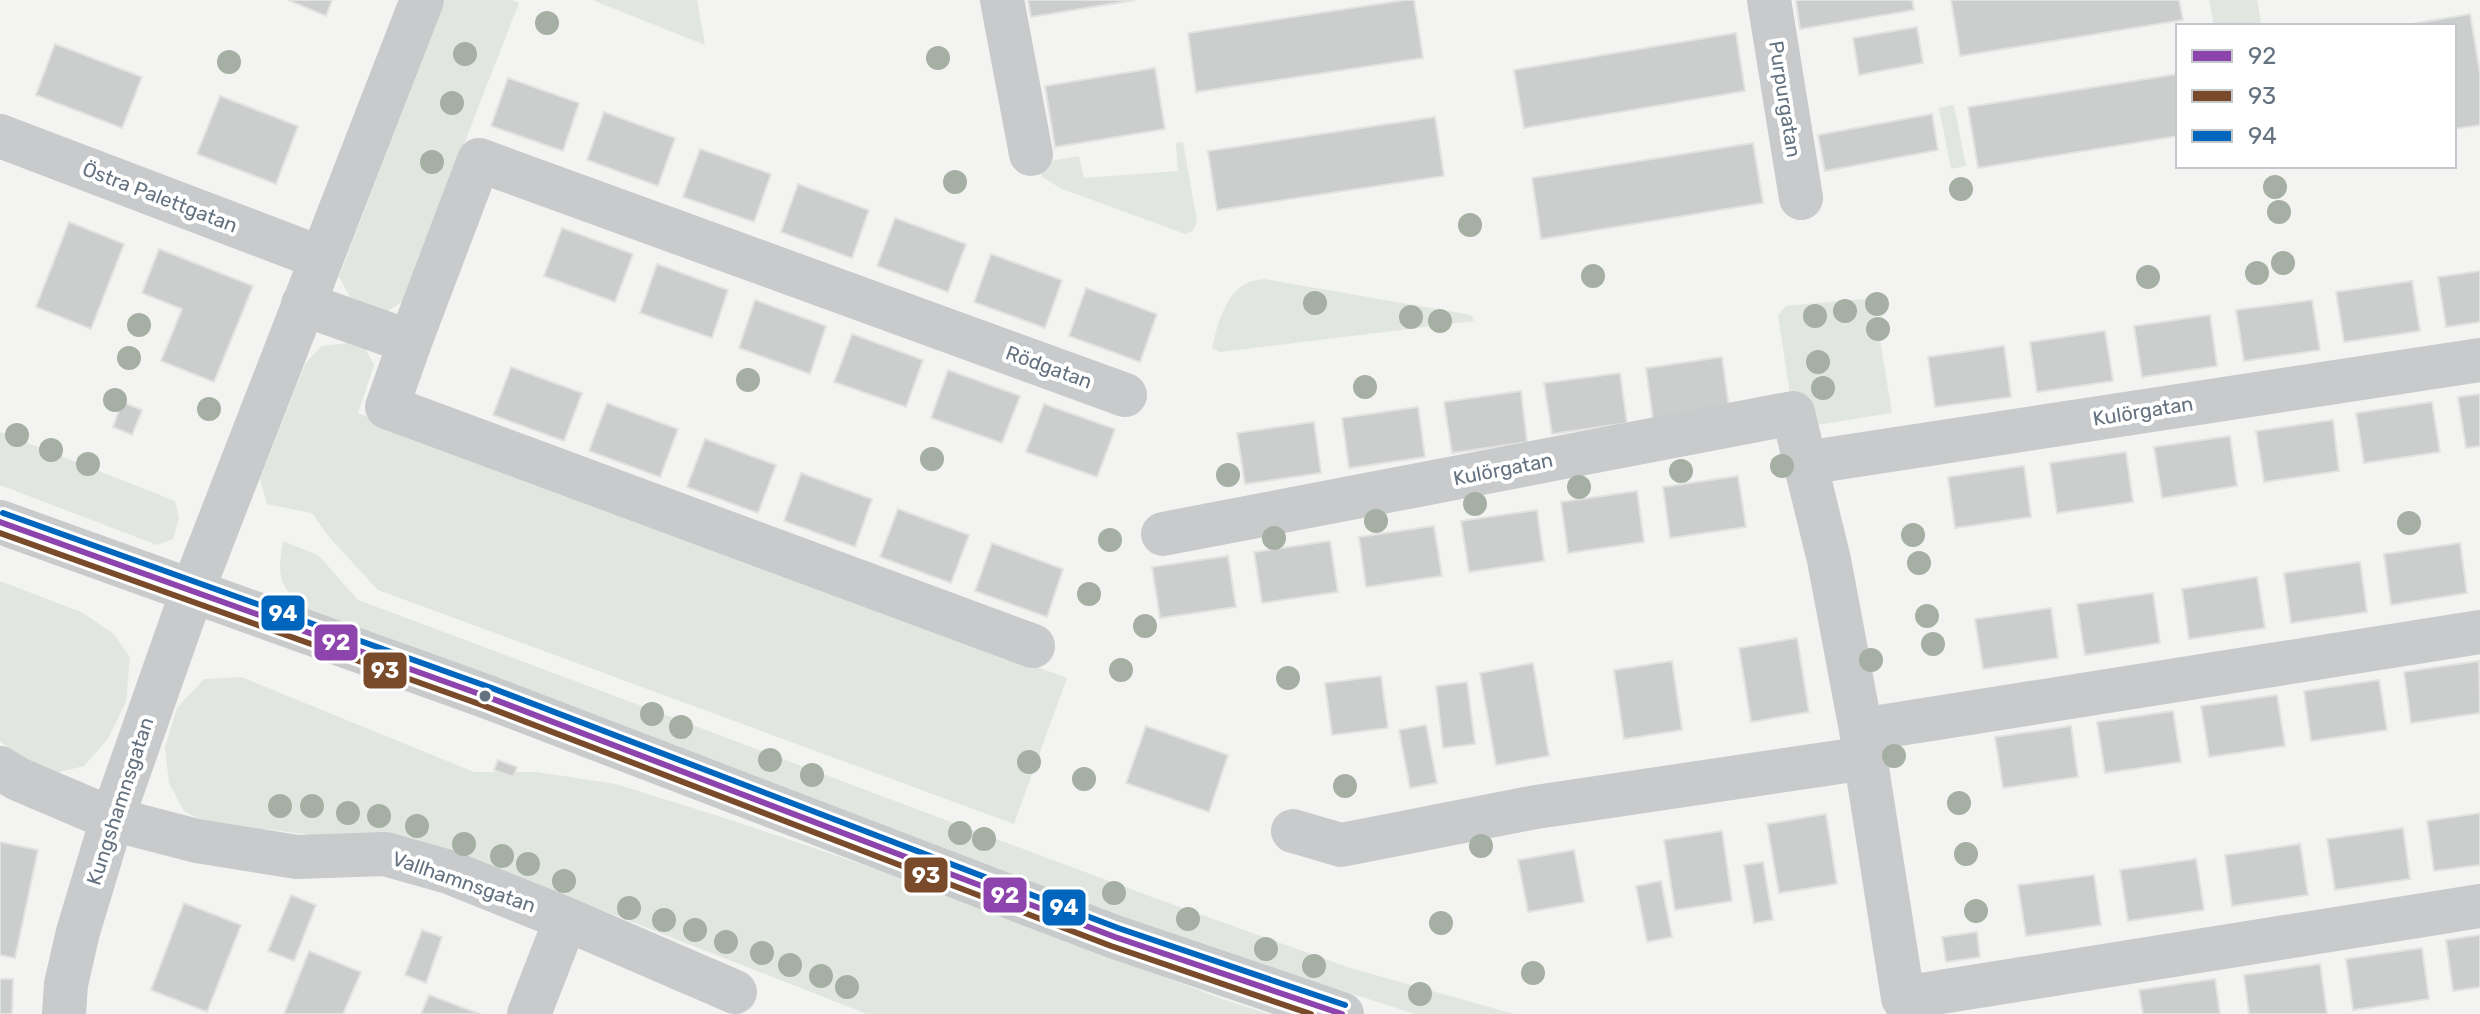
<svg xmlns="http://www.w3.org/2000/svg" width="2480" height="1014" viewBox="0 0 2480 1014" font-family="Rubik,sans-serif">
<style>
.green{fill:#e2e6e0}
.building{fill:#cccdcd;stroke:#e2e2e1;stroke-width:2}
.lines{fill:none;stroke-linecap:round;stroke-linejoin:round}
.minor{stroke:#c8cacb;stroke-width:44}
.bus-1-casing{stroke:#fff;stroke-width:12}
.bus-2-casing{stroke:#fff;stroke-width:12}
.bus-3-casing{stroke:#fff;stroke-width:12}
.bus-1{stroke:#8e44ad;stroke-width:6}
.bus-2{stroke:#7a4b2a;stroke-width:6}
.bus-3{stroke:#0065bd;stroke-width:6}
.tree{fill:#a5afa3}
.bus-dot{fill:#657280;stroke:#fff;stroke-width:3}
.labels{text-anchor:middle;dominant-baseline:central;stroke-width:8;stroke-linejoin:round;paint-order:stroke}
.street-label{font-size:20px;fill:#657280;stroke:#fff}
.line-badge{stroke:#fff;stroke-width:3}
.badge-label{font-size:22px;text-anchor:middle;font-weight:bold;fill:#fff}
</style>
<rect width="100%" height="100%" fill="#f3f3f1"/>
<!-- green -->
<path class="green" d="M445 0H512L519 3 402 302 383 314 352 300 339 277Z
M592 0H697L705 45Z
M2209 0H2257L2261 23 2246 26H2214Z
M1954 105 1966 166 1951 169 1939 108Z
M1183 142 1197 221 1193 231 1185 234 1060 188 1041 176 1045 162 1079 156 1084 178 1178 171 1176 143Z
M1264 279 1471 315 1474 321 1220 352 1212 348C1217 327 1224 296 1245 284 1250 281 1258 280 1264 279Z
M1873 298 1892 413 1817 425 1791 401 1778 315 1786 306Z
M348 343 366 350 374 365 358 413 1067 678 1014 824 378 590 329 537 312 513 267 504 260 479 305 364 321 346Z
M0 432 175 501 179 518 173 539 157 545 0 485Z
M283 541 318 555 358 600 1152 897 1347 967 1514 1014H1415L1194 943 302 609C279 582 277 578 283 541Z
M0 581 81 612 114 634 130 657 126 702 108 739 84 766 52 774 26 763 0 741Z
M241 677 474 772H537L616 784 734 821 905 879 1225 1000 1269 1014H867L599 909 485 872 379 844 266 829H220L184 811 169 783 165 747 177 708 204 679Z"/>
<!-- building -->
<path class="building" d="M288 0H332L326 16Z
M1028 0H1135L1031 17Z
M1405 0H1414L1423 58 1196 92 1188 33Z
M1796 0H1912L1914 10 1800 29Z
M1951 0H2179L2183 20 1960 56Z
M2470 14 2480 73V125L2454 129V26H2400Z
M1917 27 1923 63 1859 75 1853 38Z
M1736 33 1745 91 1524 128 1514 70Z
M55 44 142 77 122 128 36 95Z
M1155 68 1165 129 1055 147 1045 86Z
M2178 74V136L1978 168 1968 107Z
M508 78 579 103 563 151 491 126Z
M220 96 298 126 276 184 197 154Z
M604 112 675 138 658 186 587 160Z
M1932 114 1938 150 1825 171 1818 135Z
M1435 117 1444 176 1217 210 1208 151Z
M1753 143 1763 203 1541 239 1532 178Z
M700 149 771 174 754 222 683 197Z
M798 184 869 210 852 258 781 232Z
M895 218 966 244 948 292 877 266Z
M69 222 124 244 91 329 36 307Z
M562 228 633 254 615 302 544 276Z
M159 249 253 286 214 382 161 361 182 309 142 293Z
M991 254 1062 280 1045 328 974 302Z
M657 264 728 290 712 338 640 313Z
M2480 271V322L2446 327 2438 277Z
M2412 281 2420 331 2344 342 2336 292Z
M1086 288 1157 314 1140 362 1069 336Z
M755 300 826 326 810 374 739 348Z
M2312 300 2320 350 2244 361 2236 310Z
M2210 315 2217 366 2142 377 2134 326Z
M2105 331 2113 381 2037 392 2030 342Z
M852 334 923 360 906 407 834 382Z
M2004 346 2011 397 1935 407 1928 357Z
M1722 357 1729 408 1653 419 1646 368Z
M511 367 582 393 564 441 493 415Z
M948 370 1020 396 1002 443 931 418Z
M1620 373 1627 423 1552 434 1544 383Z
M1521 391 1527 442 1452 453 1444 402Z
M2480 394V446L2466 448 2458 397Z
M122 402 142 410 132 435 113 427Z
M2432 402 2440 452 2364 463 2356 413Z
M607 403 678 429 660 477 589 451Z
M1044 404 1115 429 1097 477 1026 452Z
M1418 407 1425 457 1349 468 1342 418Z
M2333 420 2339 471 2264 482 2256 431Z
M1314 422 1321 473 1245 484 1237 433Z
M2230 436 2237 486 2162 498 2154 447Z
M705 439 776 465 758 513 687 487Z
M2126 452 2133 502 2057 513 2050 463Z
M2024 466 2031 517 1955 528 1948 477Z
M801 473 872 499 855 547 784 521Z
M1738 476 1746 527 1670 538 1663 487Z
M1637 491 1644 542 1568 553 1561 502Z
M898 509 969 535 951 583 880 557Z
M1537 510 1544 561 1469 572 1461 521Z
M1434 526 1442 576 1366 587 1359 537Z
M1330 541 1338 592 1262 603 1254 552Z
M992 543 1063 569 1047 617 975 591Z
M2460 543 2467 593 2391 605 2384 554Z
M1228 556 1236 607 1160 618 1152 567Z
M2360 562 2367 612 2291 623 2284 573Z
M2257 577 2265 628 2189 639 2182 589Z
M2153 593 2160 643 2085 655 2077 604Z
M2051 608 2058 658 1983 669 1975 619Z
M1797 638 1809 712 1751 722 1739 648Z
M1672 661 1682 730 1624 739 1614 670Z
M2479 661 2480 713 2411 723 2404 672Z
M1533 663 1549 756 1496 765 1480 673Z
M1381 676 1388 728 1332 735 1325 683Z
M2379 680 2387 730 2311 741 2304 691Z
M1467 682 1475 744 1443 748 1436 686Z
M2277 695 2285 746 2209 757 2201 706Z
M2173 711 2181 762 2105 773 2097 722Z
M1426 725 1437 783 1410 788 1399 730Z
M1146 726 1228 755 1209 812 1126 783Z
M2071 726 2078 777 2003 788 1995 737Z
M498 760 517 767 513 777 494 770Z
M2480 813V865L2434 871 2427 821Z
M1826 814 1837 884 1779 893 1767 824Z
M2403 828 2410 879 2335 890 2327 839Z
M1722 831 1732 901 1675 910 1664 840Z
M0 842 38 850 15 958 0 955Z
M2300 844 2308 895 2232 906 2225 855Z
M1574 850 1584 902 1528 912 1518 860Z
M2196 859 2204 910 2128 921 2120 870Z
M1763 862 1773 920 1754 923 1744 865Z
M2094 875 2101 925 2026 936 2018 885Z
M1661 881 1672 937 1647 942 1636 886Z
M291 895 316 905 294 961 268 951Z
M184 903 241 925 207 1012 151 990Z
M422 930 442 937 426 983 405 975Z
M1977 932 1980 957 1946 962 1942 937Z
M2480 935V987L2453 991 2446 940Z
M2422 948 2429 999 2353 1010 2346 959Z
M309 951 361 972 343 1014H284Z
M2320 964 2327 1014H2249L2244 975Z
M0 979H13L12 1014H0Z
M2215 979 2220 1014H2143L2139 990Z
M429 995 480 1014H421Z"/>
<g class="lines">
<!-- minor -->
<path class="minor" d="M1002 0 1031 154
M1769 0 1801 198
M0 136 321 258
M303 304 410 342 387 407 1033 646
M410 342 479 160 1125 395
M1805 463 2480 360
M0 522 485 696 1115 937 1342 1014
M1163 534 1793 413 1829 560 1861 730 1903 998 1912 1014
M1861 730 2480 632
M0 768 18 779 112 819 197 841 297 857 385 854 449 872 566 919 735 992
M1293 831 1341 845 1536 807 1866 758
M1903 998 2480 906
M64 1014 66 984 78 932 112 819 192 592 422 0
M529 1014 566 919"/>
<!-- bus-1 casing -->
<g class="bus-1-casing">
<path id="bus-1" d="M0 522 485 696 1115 937 1342 1014"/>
</g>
<!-- bus-2 casing -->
<g class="bus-2-casing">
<path id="bus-2" d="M0 533 482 705 1111 946 1311 1014"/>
</g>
<!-- bus-3 casing -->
<g class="bus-3-casing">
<path id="bus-3" d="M3 513 489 687 1118 928 1345 1005"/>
</g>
<!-- bus-1 -->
<use href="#bus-1" class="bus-1"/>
<!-- bus-2 -->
<use href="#bus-2" class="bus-2"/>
<!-- bus-3 -->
<use href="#bus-3" class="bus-3"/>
</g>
<!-- trees -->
<g class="tree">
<circle cx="547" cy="23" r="12"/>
<circle cx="465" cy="54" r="12"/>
<circle cx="938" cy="58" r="12"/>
<circle cx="229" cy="62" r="12"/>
<circle cx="452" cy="103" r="12"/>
<circle cx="432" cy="162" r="12"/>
<circle cx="955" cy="182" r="12"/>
<circle cx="2275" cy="187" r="12"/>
<circle cx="1961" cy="189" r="12"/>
<circle cx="2279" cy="212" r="12"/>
<circle cx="1470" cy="225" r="12"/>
<circle cx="2283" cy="263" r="12"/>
<circle cx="2257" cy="273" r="12"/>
<circle cx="1593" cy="276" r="12"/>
<circle cx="2148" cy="277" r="12"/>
<circle cx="1315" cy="303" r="12"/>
<circle cx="1877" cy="304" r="12"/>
<circle cx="1845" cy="311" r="12"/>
<circle cx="1815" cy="316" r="12"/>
<circle cx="1411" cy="317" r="12"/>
<circle cx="1440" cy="321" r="12"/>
<circle cx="139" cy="325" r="12"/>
<circle cx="1878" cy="329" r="12"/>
<circle cx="129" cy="358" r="12"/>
<circle cx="1818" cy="362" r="12"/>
<circle cx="748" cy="380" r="12"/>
<circle cx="1365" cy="387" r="12"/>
<circle cx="1823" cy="388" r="12"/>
<circle cx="115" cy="400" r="12"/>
<circle cx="209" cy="409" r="12"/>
<circle cx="17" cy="435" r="12"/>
<circle cx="51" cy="450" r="12"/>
<circle cx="932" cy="459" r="12"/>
<circle cx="88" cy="464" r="12"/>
<circle cx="1782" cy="466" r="12"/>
<circle cx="1681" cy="471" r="12"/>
<circle cx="1228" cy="475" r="12"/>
<circle cx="1579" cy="487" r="12"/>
<circle cx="1475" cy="504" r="12"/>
<circle cx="1376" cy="521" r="12"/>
<circle cx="2409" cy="523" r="12"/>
<circle cx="1913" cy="535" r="12"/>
<circle cx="1274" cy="538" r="12"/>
<circle cx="1110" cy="540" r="12"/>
<circle cx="1919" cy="563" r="12"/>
<circle cx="1089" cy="594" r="12"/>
<circle cx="1927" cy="616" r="12"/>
<circle cx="1145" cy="626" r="12"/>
<circle cx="1933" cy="644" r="12"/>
<circle cx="1871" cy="660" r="12"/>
<circle cx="1121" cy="670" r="12"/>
<circle cx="1288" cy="678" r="12"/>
<circle cx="652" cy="714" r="12"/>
<circle cx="681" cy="727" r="12"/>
<circle cx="1894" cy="756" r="12"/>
<circle cx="770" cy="760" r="12"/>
<circle cx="1029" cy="762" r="12"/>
<circle cx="812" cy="775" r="12"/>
<circle cx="1084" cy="779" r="12"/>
<circle cx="1345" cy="786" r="12"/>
<circle cx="1959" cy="803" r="12"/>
<circle cx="280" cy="806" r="12"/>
<circle cx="312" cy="806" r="12"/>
<circle cx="348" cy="813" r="12"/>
<circle cx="379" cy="816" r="12"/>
<circle cx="417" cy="826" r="12"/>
<circle cx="960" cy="833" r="12"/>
<circle cx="984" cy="839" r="12"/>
<circle cx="464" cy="844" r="12"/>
<circle cx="1481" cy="846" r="12"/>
<circle cx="1966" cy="854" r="12"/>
<circle cx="502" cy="856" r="12"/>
<circle cx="528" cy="864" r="12"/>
<circle cx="564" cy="881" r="12"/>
<circle cx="1114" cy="893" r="12"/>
<circle cx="629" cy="908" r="12"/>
<circle cx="1976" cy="911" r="12"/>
<circle cx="1188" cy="919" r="12"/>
<circle cx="664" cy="920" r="12"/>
<circle cx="1441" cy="923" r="12"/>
<circle cx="695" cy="930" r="12"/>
<circle cx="726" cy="942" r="12"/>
<circle cx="1266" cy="949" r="12"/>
<circle cx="762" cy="953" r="12"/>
<circle cx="790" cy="965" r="12"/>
<circle cx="1314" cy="966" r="12"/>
<circle cx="1533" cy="973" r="12"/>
<circle cx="821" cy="976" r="12"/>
<circle cx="847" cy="987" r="12"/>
<circle cx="1420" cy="994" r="12"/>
</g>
<!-- markers -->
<circle class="bus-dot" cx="485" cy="696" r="7"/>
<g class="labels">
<!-- street labels -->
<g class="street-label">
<text transform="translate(1785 99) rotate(81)">Purpurgatan</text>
<text transform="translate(160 197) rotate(21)">Östra Palettgatan</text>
<text transform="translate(1049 367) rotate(20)">Rödgatan</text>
<text transform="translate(2143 411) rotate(-9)">Kulörgatan</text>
<text transform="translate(1503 469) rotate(-11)">Kulörgatan</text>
<text transform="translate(120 801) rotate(-72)">Kungshamnsgatan</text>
<text transform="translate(464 882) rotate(19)">Vallhamnsgatan</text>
</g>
</g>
<g class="line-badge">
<rect x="260" y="594" width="46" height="38" rx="8" fill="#0065bd"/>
<rect x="313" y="623" width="46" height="39" rx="8" fill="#8e44ad"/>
<rect x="362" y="651" width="46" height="39" rx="8" fill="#7a4b2a"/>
<rect x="903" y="856" width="46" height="38" rx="8" fill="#7a4b2a"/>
<rect x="982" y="876" width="46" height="38" rx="8" fill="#8e44ad"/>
<rect x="1041" y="888" width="46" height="39" rx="8" fill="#0065bd"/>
</g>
<g class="badge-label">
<text x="283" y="621">94</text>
<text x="336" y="650">92</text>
<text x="385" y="678">93</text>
<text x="926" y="883">93</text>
<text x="1005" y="903">92</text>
<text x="1064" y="915">94</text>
</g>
<!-- legend -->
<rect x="2176" y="24" width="280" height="144" fill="#ffffff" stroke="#c1c7cc" stroke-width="2"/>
<rect x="2192" y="50" width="40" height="12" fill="#8e44ad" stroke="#c1c7cc" stroke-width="2"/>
<text x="2248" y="64" font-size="24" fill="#657280">92</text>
<rect x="2192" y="90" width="40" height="12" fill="#7a4b2a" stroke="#c1c7cc" stroke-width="2"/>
<text x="2248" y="104" font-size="24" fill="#657280">93</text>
<rect x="2192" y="130" width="40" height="12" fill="#0065bd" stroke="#c1c7cc" stroke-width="2"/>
<text x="2248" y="144" font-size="24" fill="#657280">94</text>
</svg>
